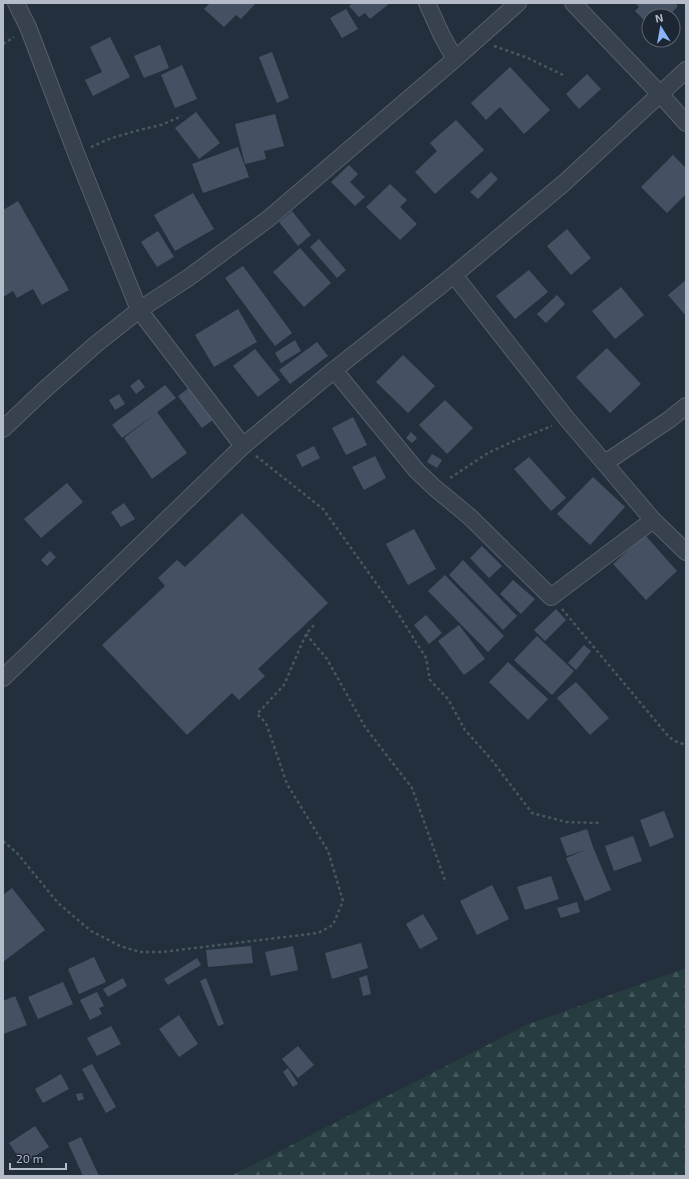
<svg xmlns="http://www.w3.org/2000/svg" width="689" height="1179" viewBox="0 0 689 1179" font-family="'Exo 2',sans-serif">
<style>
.forest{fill:url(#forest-firs)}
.building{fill:#455162}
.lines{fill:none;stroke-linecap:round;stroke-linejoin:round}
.minor-casing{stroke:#565f6c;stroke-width:18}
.path{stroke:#44595c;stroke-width:2.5;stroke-dasharray:3 3;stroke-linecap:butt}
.minor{stroke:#38414e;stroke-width:16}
</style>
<defs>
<pattern id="forest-firs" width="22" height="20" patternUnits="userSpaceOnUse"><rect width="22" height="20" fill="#263c3f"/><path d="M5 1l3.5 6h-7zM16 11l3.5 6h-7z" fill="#435659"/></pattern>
</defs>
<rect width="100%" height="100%" fill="#242f3e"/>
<!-- forest -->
<path class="forest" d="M686 968V1176H231L526 1025Z"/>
<!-- building -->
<path class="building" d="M210 3H256L241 19 236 15 224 27 204 9Z
M353 3H390L370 19 365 13 359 17 349 6Z
M635 3H675L678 6 669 16H649V25L635 11 639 7Z
M346 9 358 29 342 38 330 18Z
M110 37 130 77 93 96 85 80 102 72 90 47Z
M160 45 169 68 144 78 134 56Z
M272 52 289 98 277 103 259 57Z
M182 65 197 99 175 108 161 75Z
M510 67 550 110 524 134 500 107 486 120 471 103Z
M587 74 601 89 579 109 566 94Z
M196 112 220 143 199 159 175 128Z
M275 114 284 146 264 151 266 159 245 164 235 124Z
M456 120 484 150 435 194 415 172 437 151 430 143Z
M238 147 249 177 203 193 192 164Z
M673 155 686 168V194L667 213 641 187Z
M349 165 358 174 350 182 365 197 355 206 331 182Z
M491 172 498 179 478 199 470 192Z
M390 184 407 200 400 207 417 224 400 240 366 207Z
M193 193 214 229 175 251 154 215Z
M18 201 69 290 42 305 33 289 17 298 13 291 3 297V210Z
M292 211 311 235 298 246 279 222Z
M567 229 591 258 571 275 547 246Z
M158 231 174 257 157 267 141 242Z
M319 239 346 270 337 278 310 247Z
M300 248 331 283 304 307 273 272Z
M243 266 292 333 275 346 225 278Z
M529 270 548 292 515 319 496 296Z
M686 280V316L668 295Z
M621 287 644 315 615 339 592 311Z
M557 295 565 304 546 323 537 314Z
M238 309 257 342 214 367 195 335Z
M295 340 301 351 281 363 275 353Z
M317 342 328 356 290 384 279 370Z
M607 348 641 384 610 413 576 377Z
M255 349 280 380 258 397 233 366Z
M403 355 435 386 408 413 376 382Z
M139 379 145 387 136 394 130 386Z
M165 385 176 398 157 412 187 453 152 479 124 438 154 415 122 438 112 425Z
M190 387 214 419 202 428 178 396Z
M119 394 125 404 115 410 109 400Z
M445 400 473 428 447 454 419 425Z
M353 417 367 445 346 455 332 428Z
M411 432 417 438 412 443 406 438Z
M314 446 320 458 302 467 296 455Z
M432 454 442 460 437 468 427 462Z
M375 456 386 478 364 490 352 467Z
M529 457 566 498 551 511 514 469Z
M593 477 625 507 590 545 557 514Z
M67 483 83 502 41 538 24 519Z
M124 503 135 519 121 527 111 512Z
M242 513 328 603 258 669 265 676 239 700 232 693 187 735 102 645 165 586 158 578 177 560 185 567Z
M414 529 436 569 408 585 386 544Z
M645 535 677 571 646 600 613 564Z
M482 546 502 566 489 578 470 558Z
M50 551 56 557 47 566 41 560Z
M463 560 517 616 503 630 449 575Z
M445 575 504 636 488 652 428 591Z
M513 580 535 599 521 614 500 594Z
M556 609 566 620 545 641 534 630Z
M426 615 442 633 429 644 414 625Z
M459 625 485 659 464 675 438 641Z
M537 636 574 671 552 695 514 660Z
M584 645 591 651 576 670 568 663Z
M508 662 548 699 528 720 489 682Z
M576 682 609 718 590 735 557 698Z
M664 811 674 837 650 847 640 820Z
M587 829 593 847 611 890 585 901 566 858 585 850 567 856 560 838Z
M633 836 642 861 614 871 605 846Z
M551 876 559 899 525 910 517 887Z
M492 885 509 919 477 935 460 901Z
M12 888 45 930 3 962V895Z
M577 902 580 912 561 918 557 908Z
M423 914 438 939 420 949 406 924Z
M361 943 368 968 332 979 325 953Z
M251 946 253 963 208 967 206 950Z
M293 946 298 970 271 976 265 952Z
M94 957 106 982 79 994 68 969Z
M197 958 201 965 168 985 164 979Z
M367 975 371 994 363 996 359 978Z
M123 978 127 986 108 997 103 989Z
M206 978 224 1024 218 1026 200 981Z
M63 982 73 1004 38 1019 28 997Z
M97 992 104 1006 99 1008 102 1014 90 1020 80 1000Z
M15 996 27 1025 3 1034V1001Z
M179 1015 198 1044 179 1057 159 1029Z
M111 1026 121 1044 97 1056 87 1038Z
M298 1046 314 1065 298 1078 282 1059Z
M92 1064 116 1107 106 1113 82 1069Z
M288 1068 298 1084 293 1087 283 1072Z
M61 1074 69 1089 43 1103 35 1089Z
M82 1093 84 1099 78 1101 76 1094Z
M35 1126 49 1147 23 1164 9 1143Z
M81 1137 99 1176H83L68 1143Z"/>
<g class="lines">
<!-- minor casing -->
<g class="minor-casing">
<path id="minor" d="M427 3 442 36 455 59
M573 3 660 94 686 123
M454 275 567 419 653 520
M334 370 417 471 435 488 470 517 551 597 653 520 686 552
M3 429 42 392 95 345 139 310 188 278 268 219 455 59 518 3
M243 446 334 370 454 275 564 183 686 70
M605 463 670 419 686 406
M3 678 243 446 139 310 76 153 28 27 16 3"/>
</g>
<!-- path -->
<path class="path" d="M3 44 14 37
M494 46 528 58 563 75
M91 147 109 139 139 130 161 125 182 116
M256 456 323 509 399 615 426 658 430 680 448 699 465 730 491 759 532 813 566 822 601 823
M450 478 488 453 516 440 552 426
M562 609 669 737 675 741 686 745
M306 634 327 659 365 727 412 788 446 883
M3 841 17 853 58 903 91 931 120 946 140 952H162L318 933 333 925 343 901 328 851 287 784 266 723 257 714 284 685 306 634 315 624"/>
<!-- minor -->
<use href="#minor" class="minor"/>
</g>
<!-- border -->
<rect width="689" height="1179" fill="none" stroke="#b4bcc9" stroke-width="8"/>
<!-- north arrow -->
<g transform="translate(661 28) rotate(349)"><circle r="19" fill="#1d2633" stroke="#59626f"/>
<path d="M0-3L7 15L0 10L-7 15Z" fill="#8ab4f8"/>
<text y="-6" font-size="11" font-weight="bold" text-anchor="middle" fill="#b4bcc9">N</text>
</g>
<!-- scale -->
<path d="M10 1163v6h56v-6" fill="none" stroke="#b4bcc9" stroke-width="2"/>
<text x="16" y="1163" font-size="12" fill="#b4bcc9" stroke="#1d2633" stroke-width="3" paint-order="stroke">20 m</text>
</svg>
